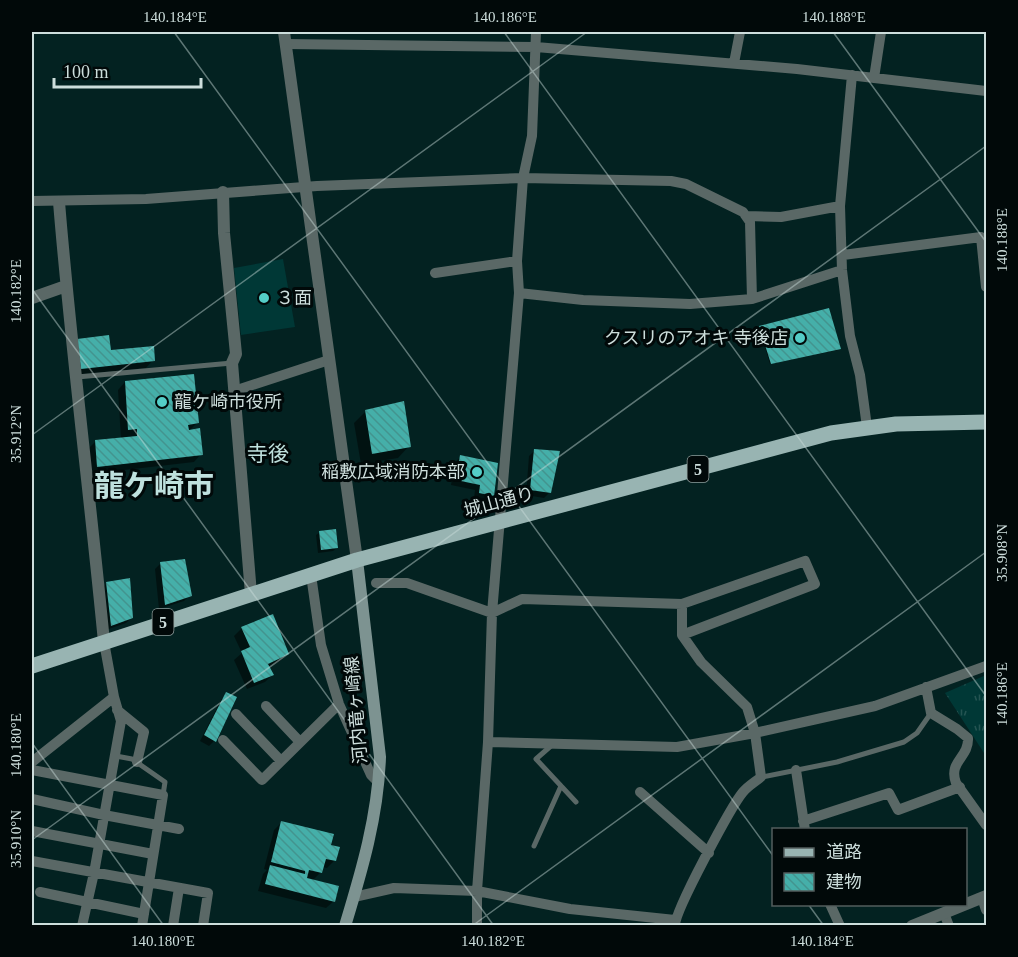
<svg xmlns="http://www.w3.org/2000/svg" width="1018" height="957" viewBox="0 0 1018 957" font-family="'Times New Roman','Noto Sans JP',serif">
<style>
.grass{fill:url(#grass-tufts)}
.pitch{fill:#003836}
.shadow{fill:#0007}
.building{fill:url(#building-back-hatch)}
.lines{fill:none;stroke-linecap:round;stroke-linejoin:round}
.service{stroke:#5a6866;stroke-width:5}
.minor{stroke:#5a6866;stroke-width:10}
.tertiary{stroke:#5a6866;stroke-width:12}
.secondary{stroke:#7d9391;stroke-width:12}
.primary{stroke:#98b4b2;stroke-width:15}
.ticks{fill:none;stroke:#cddedc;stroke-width:1.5;stroke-opacity:0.45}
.poi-dot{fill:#54cdc7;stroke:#010909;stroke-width:2}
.labels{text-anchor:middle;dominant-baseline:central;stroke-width:6;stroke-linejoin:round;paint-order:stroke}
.shield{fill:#010909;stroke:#909e9d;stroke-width:1.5}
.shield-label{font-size:16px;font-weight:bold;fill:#cddedc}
.poi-label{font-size:18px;fill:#cddedc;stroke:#010909;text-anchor:start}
.street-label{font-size:18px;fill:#cddedc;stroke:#010909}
.quarter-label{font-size:21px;fill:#bfe1de;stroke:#010909}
.town-label{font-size:30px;font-weight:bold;fill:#bfe1de;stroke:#010909}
.neatline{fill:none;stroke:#cddedc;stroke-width:2}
.ticks-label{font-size:15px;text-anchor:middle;fill:#cddedc}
</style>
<defs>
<pattern id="grass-tufts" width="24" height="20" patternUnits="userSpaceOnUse" patternTransform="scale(1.5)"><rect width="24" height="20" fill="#003836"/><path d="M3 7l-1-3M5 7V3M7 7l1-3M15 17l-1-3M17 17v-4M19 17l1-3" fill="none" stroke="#245452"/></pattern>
<pattern id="building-back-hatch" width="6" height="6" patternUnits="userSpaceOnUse" patternTransform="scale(1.5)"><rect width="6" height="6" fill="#45afa9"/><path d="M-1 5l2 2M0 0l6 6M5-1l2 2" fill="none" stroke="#43948f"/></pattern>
</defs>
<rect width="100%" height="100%" fill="#032221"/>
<!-- grass -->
<path class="grass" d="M986 675V756L945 693Z"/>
<!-- pitch -->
<path class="pitch" d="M283 259 295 327 241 335 234 268Z"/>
<!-- shadow -->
<path class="shadow" d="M828 310 838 350 770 364 759 328Z
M70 348 110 352 153 360 146 368 74 375Z
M125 382 197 423 189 431 201 454 194 462 90 474 88 449 96 441 121 439 118 390Z
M366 411 409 446 398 458 361 464 354 423Z
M534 451 550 492 544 498 526 495 529 456Z
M461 457 492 495 487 500 474 498 475 490 451 485 455 462Z
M320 532 337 548 333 551 318 553 316 535Z
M160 564 190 595 184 601 159 609 155 569Z
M107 583 131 618 126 623 106 630 101 589Z
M242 628 288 654 280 661 268 667 272 675 265 682 247 689 234 660 242 653 234 636Z
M226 694 214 741 209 746 200 741 221 700Z
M282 822 329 846 335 860 327 868 322 867 321 872 313 880 334 901 326 908 258 891 263 874 267 870 264 869 274 830Z"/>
<!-- building -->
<path class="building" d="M829 308 841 349 771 364 759 326Z
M109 335 111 350 154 346 155 361 81 369 77 339Z
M194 374 199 423 188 425 189 430 200 428 203 455 97 467 95 440 137 436V429L128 430 125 381Z
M404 401 411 447 372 454 365 410Z
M534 449 560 451 551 493 530 490Z
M460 455 498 463 494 496 479 493 480 485 456 480Z
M336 529 338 548 321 550 319 531Z
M185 559 192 596 165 605 160 562Z
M130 578 133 618 111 626 106 582Z
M273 614 289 654 268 664 274 675 254 683 241 651 250 647 241 627Z
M226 692 237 697 216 742 204 735Z
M281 821 334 834 331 845 340 847 336 861 326 859 322 873 309 870 307 878 339 886 335 902 265 884 270 865 305 874V871L271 862Z"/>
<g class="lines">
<!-- service -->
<path class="service" d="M77 377 232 363
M552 745 536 759 576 802
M116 756 132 759 165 782 163 795
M762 777 837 762 904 742 917 733 931 713
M534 846 561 786"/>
<!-- minor -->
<path class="minor" d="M286 44 536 47 797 69 986 91
M734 63 740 32
M852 75 840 206 842 270 850 336 860 375 867 427
M874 78 881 32
M32 201 146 199 317 186 523 178 671 181 686 184 743 212 750 222 752 299
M747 216 781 217 840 206
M843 255 981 237 986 287
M435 273 517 261
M519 293 583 300 690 304 752 299 842 270
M234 391 329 360
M311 575 321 645 339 704 371 775 379 783
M376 583H407L492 613 522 599 682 604V635L701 662 747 707 755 733 761 777C755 782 748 786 743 792 732 805 674 912 675 926
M682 635 815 584 805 561 682 604
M926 687 931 713 957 729 968 738C969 758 948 761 956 783L986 825
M266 706 300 742
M117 710 144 732 137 762
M236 714 281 761
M223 740 262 780 339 704
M488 742 677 747 755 733 875 706 986 666
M32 762 114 697
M32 770 163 795 142 926
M796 770 805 830
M640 792 709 853
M32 799 104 815 179 829
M803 821 889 793 898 810 960 787
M32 831 153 854
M32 861 208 893 203 926
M40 892 144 914
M354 897 394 888 477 891 570 909 675 920
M982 898 986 910
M830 904 840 926
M944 913 949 926
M82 926 94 873 121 721 114 697 104 642
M173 926 179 888
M477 926V891L488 742 492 613 519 293 517 261 523 178 532 136 536 32"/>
<!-- tertiary -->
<path class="tertiary" d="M284 32 357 560
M223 192 224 233 236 354 232 363 251 594
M59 202C71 349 90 495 104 642
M32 298 66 286
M912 926 986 896"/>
<!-- secondary -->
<path class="secondary" d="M345 926C362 870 378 816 380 757L357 560"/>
<!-- primary -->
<path class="primary" d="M32 666 357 560 831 433 896 424 986 422"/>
</g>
<!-- ticks -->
<path class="ticks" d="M174 32 774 857M504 32 986 696M833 32 986 242M32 289 494 926M32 435 587 32M32 743 164 926M32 840 986 146M808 904 824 926M472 926 986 552"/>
<!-- markers -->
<g class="poi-dot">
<circle cx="264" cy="298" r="6"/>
<circle cx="800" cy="338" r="6"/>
<circle cx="162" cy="402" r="6"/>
<circle cx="477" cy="472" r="6"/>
</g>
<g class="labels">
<!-- shield labels -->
<g class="shield">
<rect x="687.5" y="456" width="21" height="26" rx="4.5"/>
<rect x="152.5" y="609" width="21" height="26" rx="4.5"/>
</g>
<g class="shield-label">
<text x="698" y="469">5</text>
<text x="163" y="622">5</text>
</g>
<!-- poi labels -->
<g class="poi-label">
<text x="276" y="298">３面</text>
<text x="788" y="338" text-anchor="end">クスリのアオキ 寺後店</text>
<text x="174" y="402">龍ケ崎市役所</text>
<text x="465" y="472" text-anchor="end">稲敷広域消防本部</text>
</g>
<!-- street labels -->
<g class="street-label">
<text transform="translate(499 502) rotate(-15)">城山通り</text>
<text transform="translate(356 710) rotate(-95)">河内竜ヶ崎線</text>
</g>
<!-- quarter labels -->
<g class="quarter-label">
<text x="268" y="454">寺後</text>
</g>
<!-- town labels -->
<g class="town-label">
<text x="154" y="485">龍ケ崎市</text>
</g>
</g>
<!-- border -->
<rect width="1018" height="957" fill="none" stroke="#010909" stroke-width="66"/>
<!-- legend -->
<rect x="772" y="828" width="195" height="78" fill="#010909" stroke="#535e5d" stroke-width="1.5"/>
<rect x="784" y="848" width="30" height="9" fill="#98b4b2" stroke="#535e5d" stroke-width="1.5"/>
<text x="826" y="858" font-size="18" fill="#cddedc">道路</text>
<rect x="784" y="873" width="30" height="18" fill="url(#building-back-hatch)" stroke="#535e5d" stroke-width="1.5"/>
<text x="826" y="888" font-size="18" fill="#cddedc">建物</text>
<!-- scale -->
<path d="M54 78v9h147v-9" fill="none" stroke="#cddedc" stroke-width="3"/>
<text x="63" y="78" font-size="18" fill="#cddedc" stroke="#010909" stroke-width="4.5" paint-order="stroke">100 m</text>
<rect x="33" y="33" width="952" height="891" class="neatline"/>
<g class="ticks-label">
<text x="175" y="22">140.184°E</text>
<text x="505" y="22">140.186°E</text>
<text x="834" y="22">140.188°E</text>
<text transform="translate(1002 240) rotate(-90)" y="5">140.188°E</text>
<text transform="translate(16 291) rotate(-90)" y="5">140.182°E</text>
<text transform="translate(16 434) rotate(-90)" y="5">35.912°N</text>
<text transform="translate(1002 553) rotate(-90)" y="5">35.908°N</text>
<text transform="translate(1002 694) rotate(-90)" y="5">140.186°E</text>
<text transform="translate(16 745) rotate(-90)" y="5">140.180°E</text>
<text transform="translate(16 839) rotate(-90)" y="5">35.910°N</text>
<text x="163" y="946">140.180°E</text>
<text x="493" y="946">140.182°E</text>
<text x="822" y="946">140.184°E</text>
</g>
</svg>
